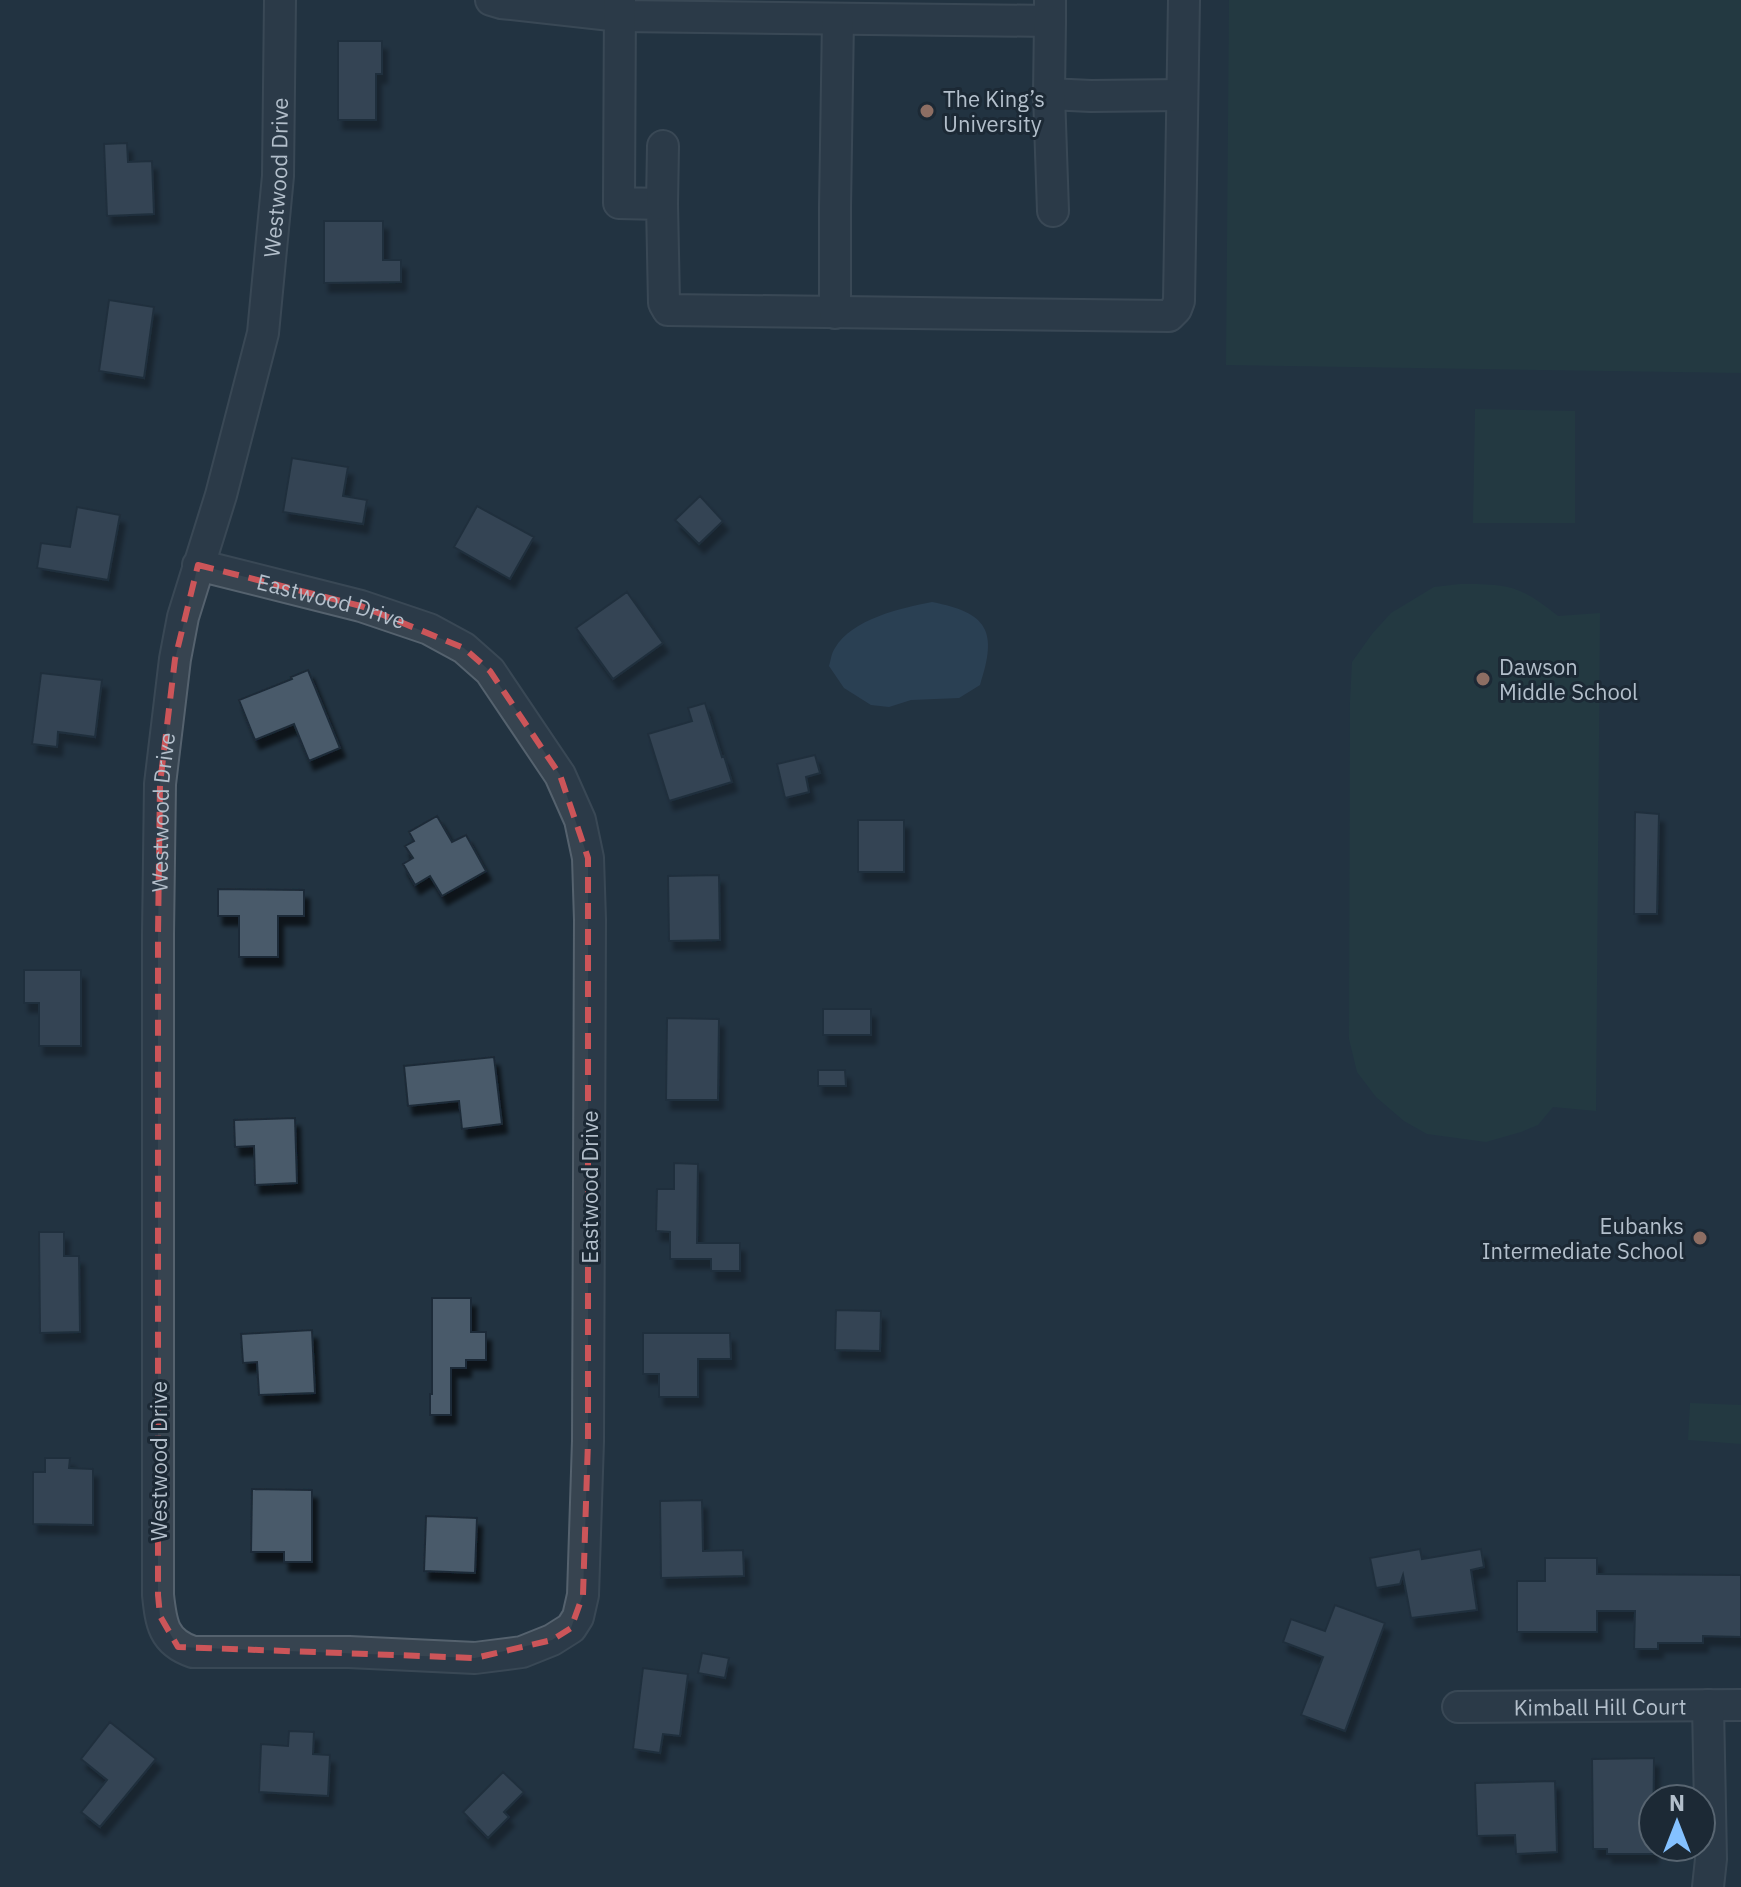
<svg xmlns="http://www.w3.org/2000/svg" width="1741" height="1887" viewBox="0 0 1741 1887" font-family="'IBM Plex Sans',sans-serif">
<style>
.green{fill:#244142}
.water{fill:#345069}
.building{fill:#485a6a;stroke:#1e2b37;stroke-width:2;filter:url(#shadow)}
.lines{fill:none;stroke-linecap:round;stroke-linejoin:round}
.minor-casing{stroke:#55626e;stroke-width:34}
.minor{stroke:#374450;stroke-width:30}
.marked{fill:none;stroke:#cc5559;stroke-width:6;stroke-dasharray:16 10;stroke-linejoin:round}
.education-dot{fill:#8d6e63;stroke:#1c2935;stroke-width:3}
.labels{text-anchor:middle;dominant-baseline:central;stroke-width:6;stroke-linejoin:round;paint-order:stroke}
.poi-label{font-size:22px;fill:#b3bfcb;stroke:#1c2935;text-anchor:start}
.street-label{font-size:22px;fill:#b3bfcb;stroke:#1c2935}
</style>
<defs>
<filter id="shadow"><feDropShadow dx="5" dy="9" stdDeviation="2" flood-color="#0009"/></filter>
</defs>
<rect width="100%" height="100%" fill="#223341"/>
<!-- green -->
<path class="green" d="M1229 0H1741V373L1226 365Z
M1475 409 1575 411V523H1473Z
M1460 584C1509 584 1519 585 1558 616L1600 613 1596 1111 1553 1107 1538 1125 1521 1132 1486 1142 1427 1134 1404 1121 1376 1097 1357 1072 1349 1039 1350 701 1352 662 1372 634 1391 613 1434 587Z
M1690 1403 1741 1405V1444L1688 1440Z"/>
<!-- water -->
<path class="water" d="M932 602C988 613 998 631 980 685L959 698 911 700 889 707 871 705 844 688 829 666C831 660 831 654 835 648 852 619 901 608 932 602Z"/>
<!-- building -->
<path class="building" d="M338 41H382V74H376V120H338Z
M127 143 128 162 152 161 154 214 107 216 104 144Z
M324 221H383V260H401V282L324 283Z
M109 300 154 307 144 378 99 371Z
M292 458 348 467 343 496 367 500 363 524 283 512Z
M700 496 723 521 699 544 675 520Z
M477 506 534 537 510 579 454 547Z
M77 507 120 515 108 580 37 568 41 543 70 547Z
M627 592 663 643 613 679 576 628Z
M308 670 340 748 309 761 294 724 255 740 239 700 292 679 291 677Z
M41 673 102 680 95 737 58 732 57 747 32 744Z
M705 703 722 757 724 756 732 782 669 801 648 734 692 721 688 708Z
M815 755 820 773 806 777 809 792 785 798 777 764Z
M1635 812 1659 814 1657 914H1634Z
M437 816 452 842 466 835 486 871 442 896 430 876 415 885 403 864 413 858 405 846 414 841 409 832Z
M858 820H904V872H858Z
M719 875 720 940 669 941 668 876Z
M218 889 304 890V916H278V957H239V916H218Z
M24 970H81V1046H39V1003H24Z
M823 1009H871V1035H823Z
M667 1018 719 1019 718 1100H666Z
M494 1057 502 1124 462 1129 459 1101 408 1106 404 1066Z
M818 1070H845L846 1086H818Z
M295 1118 297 1183 255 1185 254 1146 235 1147 234 1120Z
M674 1163 698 1164 697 1243H740V1271H711V1259H670V1232L656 1231 657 1189H674Z
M39 1232H64V1256H79L80 1332 40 1333Z
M432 1298H471V1332H486V1360H466V1368H451V1415H430V1394H432Z
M836 1310 881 1311 880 1351 835 1350Z
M312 1330 315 1393 259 1395 257 1362 243 1363 241 1334Z
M643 1333H730L731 1359H698V1397H659V1374H643Z
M45 1458H70L69 1468 93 1469V1525L33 1524V1472H45Z
M252 1489 312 1490V1562H284V1552H251Z
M702 1500 703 1551 743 1550 744 1576 661 1578 660 1501Z
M426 1516 477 1518 475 1573 424 1571Z
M1420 1549 1422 1559 1481 1549 1484 1567 1471 1570 1477 1610 1411 1618 1403 1575 1400 1584 1376 1588 1370 1558Z
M1545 1558H1597V1574L1741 1575V1637L1703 1636V1643H1658V1649H1634L1635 1611H1597V1632H1517V1581H1545Z
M1335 1605 1385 1623 1345 1731 1301 1715 1323 1657 1283 1642 1291 1619 1325 1631Z
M702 1653 729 1658 725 1678 698 1673Z
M643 1668 688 1674 680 1736 663 1734 660 1753 633 1749Z
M110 1722 156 1759 100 1827 81 1812 107 1780 81 1759Z
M289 1731 314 1732 313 1754 330 1755 328 1796 259 1792 261 1744 288 1746Z
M1654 1758 1653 1854H1607V1849H1593L1592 1759Z
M503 1772 524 1792 504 1812 509 1817 488 1838 463 1812Z
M1555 1781 1557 1852 1516 1854 1515 1835 1477 1836 1475 1783Z"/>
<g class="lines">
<!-- minor casing -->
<g class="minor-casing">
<g id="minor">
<path d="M491 0 501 3 620 16 1050 21V0"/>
<path d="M620 0 619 203 662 204 664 303 668 310 1169 316 1176 309 1179 301 1184 0"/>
<path d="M1050 21 1049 94 1091 96 1182 95"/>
<path d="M1049 94 1053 211"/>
<path d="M662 204 663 146"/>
<path d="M835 313V207L838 20"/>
<path id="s1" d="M198 565 361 606 429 629 464 648 490 671 560 775 580 820 588 858 590 920 588 1441 583 1595 578 1617 571 1628 552 1640 522 1652 475 1658 349 1652H193C163 1642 161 1623 158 1595V934L160 784 175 659 183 617 221 495 263 333 278 176 280 0"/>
<path id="s2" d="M1458 1707 1741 1705"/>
<path d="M1708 1887 1711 1859 1708 1705"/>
</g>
</g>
<!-- minor -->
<use href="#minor" class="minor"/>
</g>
<!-- marked area -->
<path d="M0 0H1741V1887H0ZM198 565 361 606 464 648 490 671 560 775 588 858V1441L583 1595 571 1628 552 1640 475 1658 178 1647 160 1616 158 1595V934L160 784 175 659Z" fill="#223341" fill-opacity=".55" fill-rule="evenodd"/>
<path class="marked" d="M198 565 361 606 464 648 490 671 560 775 588 858V1441L583 1595 571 1628 552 1640 475 1658 178 1647 160 1616 158 1595V934L160 784 175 659Z"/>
<!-- markers -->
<g class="education-dot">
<circle cx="927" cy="111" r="8"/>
<circle cx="1483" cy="679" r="8"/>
<circle cx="1700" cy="1238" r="8"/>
</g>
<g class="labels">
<!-- poi labels -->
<g class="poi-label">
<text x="943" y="98">The King’s<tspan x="943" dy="25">University</tspan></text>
<text x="1499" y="666">Dawson<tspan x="1499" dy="25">Middle School</tspan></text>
<text x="1684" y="1225" text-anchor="end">Eubanks<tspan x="1684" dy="25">Intermediate School</tspan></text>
</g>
<!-- street labels -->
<g class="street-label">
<text stroke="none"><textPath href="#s1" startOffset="3188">Westwood Drive</textPath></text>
<text stroke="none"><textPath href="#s1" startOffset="138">Eastwood Drive</textPath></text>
<text stroke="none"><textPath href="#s1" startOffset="2540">Westwood Drive</textPath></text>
<text transform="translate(589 1187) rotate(-90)">Eastwood Drive</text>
<text transform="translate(158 1461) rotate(-90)">Westwood Drive</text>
<text stroke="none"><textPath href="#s2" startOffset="142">Kimball Hill Court</textPath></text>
</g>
</g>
<!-- north arrow -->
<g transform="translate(1677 1823)"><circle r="38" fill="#1c2935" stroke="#586571" stroke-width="2"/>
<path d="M0-6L14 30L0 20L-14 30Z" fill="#84c1ff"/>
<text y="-12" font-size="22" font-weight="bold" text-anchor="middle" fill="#b3bfcb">N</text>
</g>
</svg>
